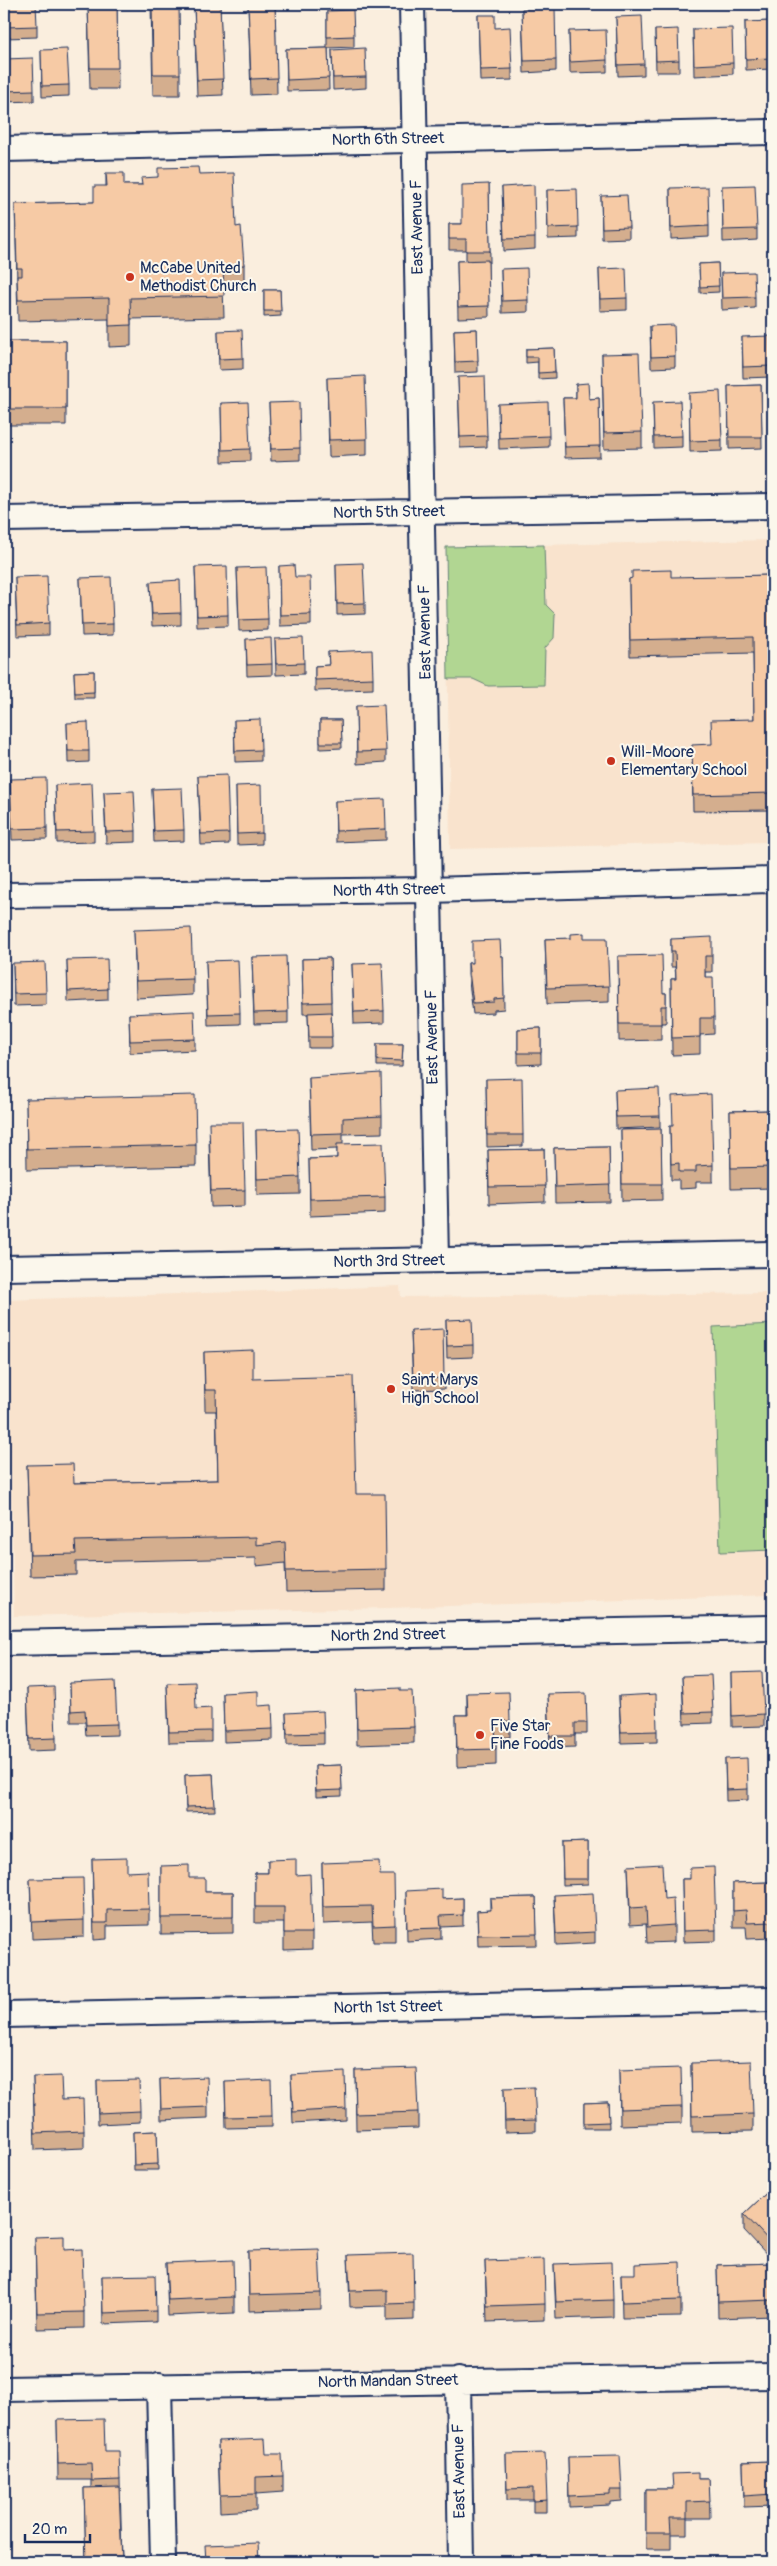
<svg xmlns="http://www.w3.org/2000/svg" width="777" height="2566" viewBox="0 0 777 2566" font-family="Pangolin,sans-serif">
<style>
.built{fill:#f9e3cd}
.green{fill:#b1d692;stroke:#668278}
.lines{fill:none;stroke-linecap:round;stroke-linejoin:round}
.minor-casing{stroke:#1b2f5e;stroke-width:28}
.minor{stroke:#fbf7ec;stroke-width:24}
.wall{fill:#d4ae8e;stroke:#1b2f5e}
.building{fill:#f6caa5;stroke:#1b2f5e}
.poi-dot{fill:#c8321e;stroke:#fbf7ec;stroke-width:2}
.labels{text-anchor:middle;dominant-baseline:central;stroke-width:4;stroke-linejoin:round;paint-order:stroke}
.street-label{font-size:16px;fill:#1b2f5e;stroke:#fbf7ec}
.poi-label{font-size:16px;fill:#1b2f5e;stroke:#fbf7ec;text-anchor:start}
</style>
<rect width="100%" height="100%" fill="#faeede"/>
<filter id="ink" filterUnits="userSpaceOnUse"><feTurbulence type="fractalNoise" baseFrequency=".02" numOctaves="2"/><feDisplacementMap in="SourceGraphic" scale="10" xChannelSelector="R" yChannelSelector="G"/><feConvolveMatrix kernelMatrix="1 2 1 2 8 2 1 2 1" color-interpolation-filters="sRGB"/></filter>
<g filter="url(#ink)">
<!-- built -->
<path class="built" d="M773 540V842L450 849 446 547Z
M400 1286 401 1297 773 1293V1595L388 1608 14 1616 7 1300Z"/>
<!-- green -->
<path class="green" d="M544 545 546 605 555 614 554 638 545 648 544 685 488 686 473 679H448L446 547Z
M773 1324V1550L720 1552 713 1327Z"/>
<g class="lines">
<!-- minor casing -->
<g class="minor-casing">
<path id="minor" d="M412 4 436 1260
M4 149 773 132
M4 519 773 506
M4 895 429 890 773 880
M4 1268 773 1254
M4 1643 773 1628
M4 2015 773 1999
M458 2380 461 2562
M159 2385 163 2562
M4 2389 773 2376"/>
</g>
<!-- minor -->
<use href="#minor" class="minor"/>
</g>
<!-- wall -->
<path class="wall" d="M4 4 37 26V37L5 38Z
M88 4H117L118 89H90Z
M151 4 180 74V95H153Z
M194 4H220L223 95 197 96Z
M248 4H275L277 94 251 95Z
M522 9 556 60V71L524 73Z
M327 11 354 36V47L328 48 329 90 287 91 286 49 327 48Z
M478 15 495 28 512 69V80L480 81Z
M616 17 644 64V75L618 76Z
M773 21V69L746 70 745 22Z
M693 29 733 63V74L694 76Z
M655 30 679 60V72H656Z
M569 31 607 60V72L570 73Z
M41 50 69 85V96L42 97Z
M332 50 366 77V88L333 90Z
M4 59 34 90V101L4 102Z
M106 173 124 185H141L158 177 199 174 236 227 244 265V286L223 287 224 317 131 319V346L109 347V319L18 321 15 204 94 202 106 186Z
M489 184 490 262H488L489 317 458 318 457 261H466V250H449V224H462Z
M722 186 757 229V240L723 242Z
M502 187 535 238V249L504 251Z
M670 188 709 226V237L671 239Z
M547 190 578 227V238L548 239Z
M601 196 629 227V238L602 239Z
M718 263 719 292 700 293 699 264Z
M501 269 528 300V312L502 313Z
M599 269 627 298V310L600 311Z
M721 273 755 297V308L722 310Z
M264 290H280L281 316 264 317Z
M650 326 675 356V367L651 368Z
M477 329 478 372 455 373 454 330Z
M218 331 243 358V369L219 370Z
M742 337 771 366V377L743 378Z
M4 341H66V425H4Z
M554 348 555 378 538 379V362L526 363V349Z
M602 354 642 432V448L604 449Z
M458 377 487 436V447L460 448Z
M327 378 367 439V455L329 457Z
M576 384 589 399 599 398 600 457 565 458 563 398H576Z
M761 385 762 448 729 449 728 386Z
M689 393 722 440V451L690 452Z
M653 402 682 436V447L654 448Z
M221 403 250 449V461L222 462Z
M269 403 300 448V460L271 461Z
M498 404 549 436V447L499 449Z
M336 564 365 603V614L337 615Z
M279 566 295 577 311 614V625L280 626Z
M195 567 228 615V626L197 627Z
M237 568 268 619V630L239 631Z
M773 575V810L693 811 692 761 712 744 754 719 753 653 630 656 629 579Z
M15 577 49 623V635L17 636Z
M80 578 113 624V635L82 636Z
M150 582 181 613V625L152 626Z
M246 639 272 664V675L247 676Z
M275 639 304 663V674L276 675Z
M328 652 373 678V689L315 691V666L329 665Z
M94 671V698H75L74 672Z
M356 706 386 751V762L357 764Z
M234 720 261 750V761L235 762Z
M320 720H341L342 748 320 749Z
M67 723 89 751V762L68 763Z
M198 776 229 833V844L201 845Z
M10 779 47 828V839L12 840Z
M55 785 94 831V842L57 843Z
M236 786 262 833V844L237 845Z
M152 789 184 830V841L154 842Z
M104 792 136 831V842L106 843Z
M335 801 386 829V840L336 842Z
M134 930 193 979V995L136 998Z
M584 938 609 986V1002L547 1004 545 939Z
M671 939 712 956V972H705V977L714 1018V1034L700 1035V1054L672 1055 671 979H676L675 967H671Z
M501 956H503L504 1009 494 1010V1013L473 1014 468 974V963H472Z
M618 956 663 993H666V1023H661V1040L619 1041Z
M252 957 288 1012V1023L254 1024Z
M330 958 332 1048H309L308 1014H303L302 959Z
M67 960 108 989V1000L68 1002Z
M206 961 240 1013V1024L208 1025Z
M13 963 46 993V1005L14 1006Z
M352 964 384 1011V1023L354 1024Z
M129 1014 195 1039V1050L130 1053Z
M541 1028V1064L518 1065V1029Z
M377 1044H403L402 1066H377Z
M309 1078 382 1116V1133L343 1134V1144L385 1197V1213L310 1216 309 1159 337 1158V1149L311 1150Z
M486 1079 523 1135V1146L487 1147Z
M615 1090 660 1116V1127L616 1129Z
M26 1099 196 1145V1166L27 1170Z
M773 1110V1188L731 1189 730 1111Z
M670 1126 713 1165V1182H696V1188L679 1189V1180H671Z
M661 1129 662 1200 622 1201 621 1130Z
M256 1130 300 1177V1194L257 1195Z
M209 1139 245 1190V1206L211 1207Z
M609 1147 610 1202 555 1203 554 1148Z
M544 1149 545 1202 489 1204 488 1150Z
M446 1320 473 1345V1357L447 1358Z
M411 1331 444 1378V1389L413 1390Z
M204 1352 253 1379 356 1494 386 1569V1590L286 1592 285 1563 256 1566V1558L76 1562V1575L30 1576 27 1465 74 1483 218 1480 216 1411H205Z
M731 1673 764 1714V1726L732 1727Z
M682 1676 713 1712V1723L684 1724Z
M70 1683 117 1724V1735L86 1736 85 1722H71Z
M167 1683 196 1709 211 1731V1742L169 1743Z
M27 1688 56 1738V1750L29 1751Z
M356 1690 400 1691 414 1727V1743L357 1745Z
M223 1693 258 1706 273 1729V1740L224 1742Z
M467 1693 510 1721V1737L496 1738V1765L457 1767 456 1715H467Z
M548 1694 587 1723V1734H575V1747L550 1748Z
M619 1696 657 1731V1742L621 1743Z
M286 1713 324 1733V1744L287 1745Z
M725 1759 748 1789V1800L726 1801Z
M341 1765 342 1796 316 1797 315 1766Z
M213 1774 215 1811 186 1812 185 1775Z
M588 1842V1884L563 1885 562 1843Z
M92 1859 127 1872 149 1909V1925L107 1926V1939L94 1940Z
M268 1860 296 1875 312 1933V1949L284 1950V1923H255V1873H268Z
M322 1863 380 1875 395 1925V1942H373L372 1922 323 1924Z
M161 1866 189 1878 205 1892H233V1933L161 1934Z
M628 1866 664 1899 674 1925V1942L647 1943 646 1924 630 1925Z
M30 1879 84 1920V1937L32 1939Z
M682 1879H690L716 1930V1941L683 1942Z
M773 1882V1938L747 1939 746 1927H733V1883Z
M406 1891 442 1899 463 1898V1926L441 1927V1939L407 1941Z
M554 1895 595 1932V1943L556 1945Z
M536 1897 537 1945 478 1946 477 1911 490 1910V1898Z
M691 2063 753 2114V2131L692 2132Z
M355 2070 418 2112V2128L356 2130Z
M619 2070 682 2107V2123L620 2125Z
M291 2075 346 2109V2120L293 2123Z
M33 2077 62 2100 84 2131V2148L35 2150Z
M160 2079 208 2107V2118L161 2120Z
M97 2081 140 2111V2122L98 2124Z
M225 2082 272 2116V2127L226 2128Z
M504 2088 536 2120V2131L505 2132Z
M608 2102 609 2128H584V2103Z
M157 2131 158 2170H134L133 2132Z
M773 2187V2261L744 2230V2214Z
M35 2237 64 2250 84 2312V2328L37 2329Z
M248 2251 321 2293V2309L249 2311Z
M348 2255 414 2303V2320L387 2321V2306L350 2307Z
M485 2261 545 2304V2320L487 2322Z
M166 2263 234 2297V2313L168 2316Z
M773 2263V2316L718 2318 717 2265Z
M554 2264 613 2300V2317L556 2319Z
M621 2274 681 2300V2317L622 2318Z
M102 2276 156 2311V2322L103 2324Z
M57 2420 105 2451 120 2480 122 2562H86L84 2488H91V2480H58Z
M218 2441 266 2454 283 2476V2492L256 2494V2510L220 2512Z
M506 2454 547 2500V2512H533V2500H507Z
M568 2457 622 2490V2501L610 2502V2505L569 2507Z
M773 2461V2506L744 2507 743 2462Z
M698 2479H709L710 2518H687V2534H671V2549H646V2489H672Z"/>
<!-- building -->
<path class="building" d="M5 4H36L37 26 5 27Z
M88 4H117L118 68H90Z
M152 4H179L180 74H153Z
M194 4H220L223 79 197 80Z
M248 4H275L277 78 251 79Z
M555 7 556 60 524 61 522 9Z
M353 10 354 36 327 37V11Z
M478 15H495V28L510 27 512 69 480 70Z
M642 16 644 64 618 65 616 17Z
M773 21V58L746 59 745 22Z
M732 28 733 63 694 65 693 29Z
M678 29 679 60 656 61 655 30Z
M606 30 607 60 570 62 569 31Z
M328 48 329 78 287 80 286 49Z
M365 48 366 77 333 78 332 50Z
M67 49 69 85 42 86 41 50Z
M33 58 34 90 4 91V59Z
M198 167 199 174 234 173 236 227 241 226 244 265 223 266 224 296 130 298 131 325 109 326V298L18 300 17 276H22V268H17L15 204 94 202V186H107L106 173H124V185H142L141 178 158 177V168Z
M489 184 490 251H466V239H449V224H462V185Z
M534 185 535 238 504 239 502 187Z
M755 185 757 229 723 230 722 186Z
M708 187 709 226 671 228 670 188Z
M577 189 578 227 548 228 547 190Z
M627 195 629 227 602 228 601 196Z
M488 260 489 306 458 307 457 261Z
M718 263 719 286 700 287 699 264Z
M527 268 528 300 502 301 501 269Z
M626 268 627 298 600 299 599 269Z
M754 272 755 297 722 298 721 273Z
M264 290H280L281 311H264Z
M674 325 675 356 651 357 650 326Z
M477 329 478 361 455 362 454 330Z
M242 330 243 358 219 359 218 331Z
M770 336 771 366 743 367 742 337Z
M4 341H66V409H4Z
M554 348 555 372 538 373V357H526V349Z
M639 353 642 432 604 433 602 354Z
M365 376 367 439 329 440 327 378Z
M485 376 487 436 460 437 458 377Z
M588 383 589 399 599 398 600 446 565 447 563 398H576V384Z
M761 385 762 437H729L728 386Z
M720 391 722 440 690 441 689 393Z
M680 401 682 436 654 437 653 402Z
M248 402 250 449 222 450 221 403Z
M299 402 300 448 271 449 269 403Z
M548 402 549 436 499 438 498 404Z
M363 563 365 603 337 604 336 564Z
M294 565 295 577H310L311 614 280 615 279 566Z
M227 566 228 615 197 616 195 567Z
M266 567 268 619 239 620 237 568Z
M671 570V577L773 575V793L693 795 692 745 712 744 711 720 754 719 753 637 630 640 629 579 632 578V571Z
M47 576 49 623 17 625 15 577Z
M111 577 113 624 82 625 80 578Z
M180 580 181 613 152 614 150 582Z
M271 638 272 664 247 665 246 639Z
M303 638 304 663 276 664 275 639Z
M372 650 373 678 315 680V666L329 665 328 652Z
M94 671V692L75 693 74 672Z
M384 705 386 751 357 752 356 706Z
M260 719 261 750 235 751 234 720Z
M320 720H341L342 743H320Z
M88 722 89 751H68L67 723Z
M227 775 229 833 201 834 198 776Z
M46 778 47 828 12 829 10 779Z
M92 783 94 831 57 832 55 785Z
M261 785 262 833 237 834 236 786Z
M182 788 184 830 154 831 152 789Z
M134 791 136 831 106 832 104 792Z
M385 799 386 829 336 831 335 801Z
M191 928 193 979 136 981 134 930Z
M584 933V938H607L609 986 547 988 545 939 571 938V934Z
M712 937V956H705V977H713L714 1018H700V1037L672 1038 671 979H676L675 951H671V939Z
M500 940 501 956H503L504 998 494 999V1002L473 1003 468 963H472V941Z
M662 955 663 993H666V1006H661V1024H619L618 956Z
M286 956 288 1012 254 1013 252 957Z
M330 958 331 1002 303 1003 302 959Z
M107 959 108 989 68 991 67 960Z
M238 960 240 1013 208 1014 206 961Z
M45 962 46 993 14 994 13 963Z
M382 963 384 1011 354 1012 352 964Z
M194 1011 195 1039 130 1041 129 1014Z
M331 1012 332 1037H309L308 1013Z
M541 1028V1053H518V1029Z
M377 1044H403L402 1061 377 1060Z
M381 1073 382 1116 343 1118V1133L311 1134 309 1078Z
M522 1078 523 1135H487L486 1079Z
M659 1088 660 1116 616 1117 615 1090Z
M711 1094 713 1165 696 1166V1172H679V1163L671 1164 670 1126H673L672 1096Z
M195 1095 196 1145 27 1149 26 1099Z
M773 1110V1167L731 1168 730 1111Z
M209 1122H243L245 1190 211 1191Z
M298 1129 300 1177 257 1179 256 1130Z
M661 1129 662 1184H622L621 1130Z
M383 1143 385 1197 310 1199 309 1159 337 1158V1144Z
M609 1147 610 1185 555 1187 554 1148Z
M544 1149 545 1186 489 1187 488 1150Z
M472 1319 473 1345 447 1346 446 1320Z
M443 1329 444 1378 413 1379 411 1331Z
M253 1350V1379L353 1376 356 1494H385L386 1569 286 1571 285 1542 256 1545V1537L75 1541 76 1554 30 1555 27 1465 73 1464 74 1483 218 1480 216 1390H205L204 1352Z
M762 1672 764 1714 732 1716 731 1673Z
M711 1675 713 1712 684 1713 682 1676Z
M115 1681 117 1724 86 1725 85 1710 71 1711 70 1683Z
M195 1682 196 1709 211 1708V1731L169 1732 167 1683Z
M54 1687 56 1738 29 1739 27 1688Z
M400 1688V1691H412L414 1727 357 1729 356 1690Z
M258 1691V1706L272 1705 273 1729 224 1731 223 1693Z
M509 1692 510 1721H495L496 1749 457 1750 456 1715H468L467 1693Z
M586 1693 587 1723H575V1736H550L548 1694Z
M656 1694 657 1731 621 1732 619 1696Z
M323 1711 324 1733 287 1734 286 1713Z
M747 1758 748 1789 726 1790 725 1759Z
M341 1765 342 1790 316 1791 315 1766Z
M213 1774 215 1806 186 1807 185 1775Z
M588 1842V1879H563L562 1843Z
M127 1858V1872L148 1871 149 1909 107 1910V1923H94L92 1859Z
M296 1859V1875L310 1874 312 1933H284V1907H255V1873H268V1860Z
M379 1861 380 1875H394L395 1925 373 1926 372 1906 323 1907 322 1863Z
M662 1864 664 1899 673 1898 674 1925 647 1927 646 1907 630 1908 628 1866Z
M189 1865V1878H205V1892H233V1917L161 1918V1866Z
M714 1867 716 1930 683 1931 682 1879H690V1868Z
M83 1878 84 1920 32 1922 30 1879Z
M773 1882V1922L747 1923 746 1910 733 1911V1883Z
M442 1889V1899L463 1898V1915L440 1916 441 1928 407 1929 406 1891Z
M593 1893 595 1932 556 1934 554 1895Z
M536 1897 537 1934 478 1935 477 1911 491 1910 490 1898Z
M751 2061 753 2114 692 2116 691 2063Z
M416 2068 418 2112 356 2114 355 2070Z
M681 2068 682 2107 620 2109 619 2070Z
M345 2072 346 2109 293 2112 291 2075Z
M61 2076 62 2100 83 2099 84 2131 35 2133 33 2077Z
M207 2077 208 2107 161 2109 160 2079Z
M139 2080 140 2111 98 2113 97 2081Z
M271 2080 272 2116 226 2117 225 2082Z
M534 2087 536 2120 505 2121 504 2088Z
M608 2102 609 2122 584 2123V2103Z
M157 2131 158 2164 134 2165 133 2132Z
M773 2187V2245L744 2214Z
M64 2236V2250L82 2249 84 2312 37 2313 35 2237Z
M319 2249 321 2293 249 2295 248 2251Z
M413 2253 414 2303 387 2304V2290L350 2291 348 2255Z
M544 2259 545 2304 487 2306 485 2261Z
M233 2260 234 2297 168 2300 166 2263Z
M612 2262 613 2300 556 2302 554 2264Z
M680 2262 681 2300 622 2302 621 2274H635V2264Z
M773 2263V2300L718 2302 717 2265Z
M155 2275 156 2311 103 2313 102 2276Z
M104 2419 105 2451H119L120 2480 92 2481 91 2463 58 2464 57 2420Z
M265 2439 266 2454H282L283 2476 256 2477V2494L220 2495 218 2441Z
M545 2453 547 2500 533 2501V2488L507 2489 506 2454Z
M620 2456 622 2490H610V2494L569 2496 568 2457Z
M773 2461V2494L744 2496 743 2462Z
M698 2473V2479H709L710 2501 687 2502V2518H670L671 2533H646V2489H673L672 2474Z
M119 2487 122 2562H86L84 2488Z
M258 2543 259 2562H206L205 2545Z
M542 2559V2562H510V2560Z"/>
</g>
<!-- markers -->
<g class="poi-dot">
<circle cx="130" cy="277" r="5"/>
<circle cx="611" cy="761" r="5"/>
<circle cx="391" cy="1389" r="5"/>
<circle cx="480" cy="1735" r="5"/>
</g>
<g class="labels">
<!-- street labels -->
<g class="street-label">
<text transform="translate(388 139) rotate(-1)">North 6th Street</text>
<text transform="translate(417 227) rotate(-91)">East Avenue F</text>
<text transform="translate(389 512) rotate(-1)">North 5th Street</text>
<text transform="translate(425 632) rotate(-91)">East Avenue F</text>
<text transform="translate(389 890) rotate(-1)">North 4th Street</text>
<text transform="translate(432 1037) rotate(-91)">East Avenue F</text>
<text transform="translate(389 1261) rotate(-1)">North 3rd Street</text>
<text transform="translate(388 1635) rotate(-1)">North 2nd Street</text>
<text transform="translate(388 2007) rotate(-1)">North 1st Street</text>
<text transform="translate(388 2381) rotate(-1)">North Mandan Street</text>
<text transform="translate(459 2471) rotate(-91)">East Avenue F</text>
</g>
<!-- poi labels -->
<g class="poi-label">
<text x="140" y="268">McCabe United<tspan x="140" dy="18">Methodist Church</tspan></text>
<text x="621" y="752">Will-Moore<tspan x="621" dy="18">Elementary School</tspan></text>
<text x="401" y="1380">Saint Marys<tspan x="401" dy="18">High School</tspan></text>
<text x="490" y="1726">Five Star<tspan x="490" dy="18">Fine Foods</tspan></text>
</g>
</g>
<!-- margin -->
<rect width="777" height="2566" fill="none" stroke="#fbf7ec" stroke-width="20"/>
<rect x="10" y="10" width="757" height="2546" fill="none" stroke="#1b2f5e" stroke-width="2" filter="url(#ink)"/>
<!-- scale -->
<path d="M25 2534v8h65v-8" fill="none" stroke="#1b2f5e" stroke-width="2.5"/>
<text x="32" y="2534" font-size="15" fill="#1b2f5e" stroke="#fbf7ec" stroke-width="4" paint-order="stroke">20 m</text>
</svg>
